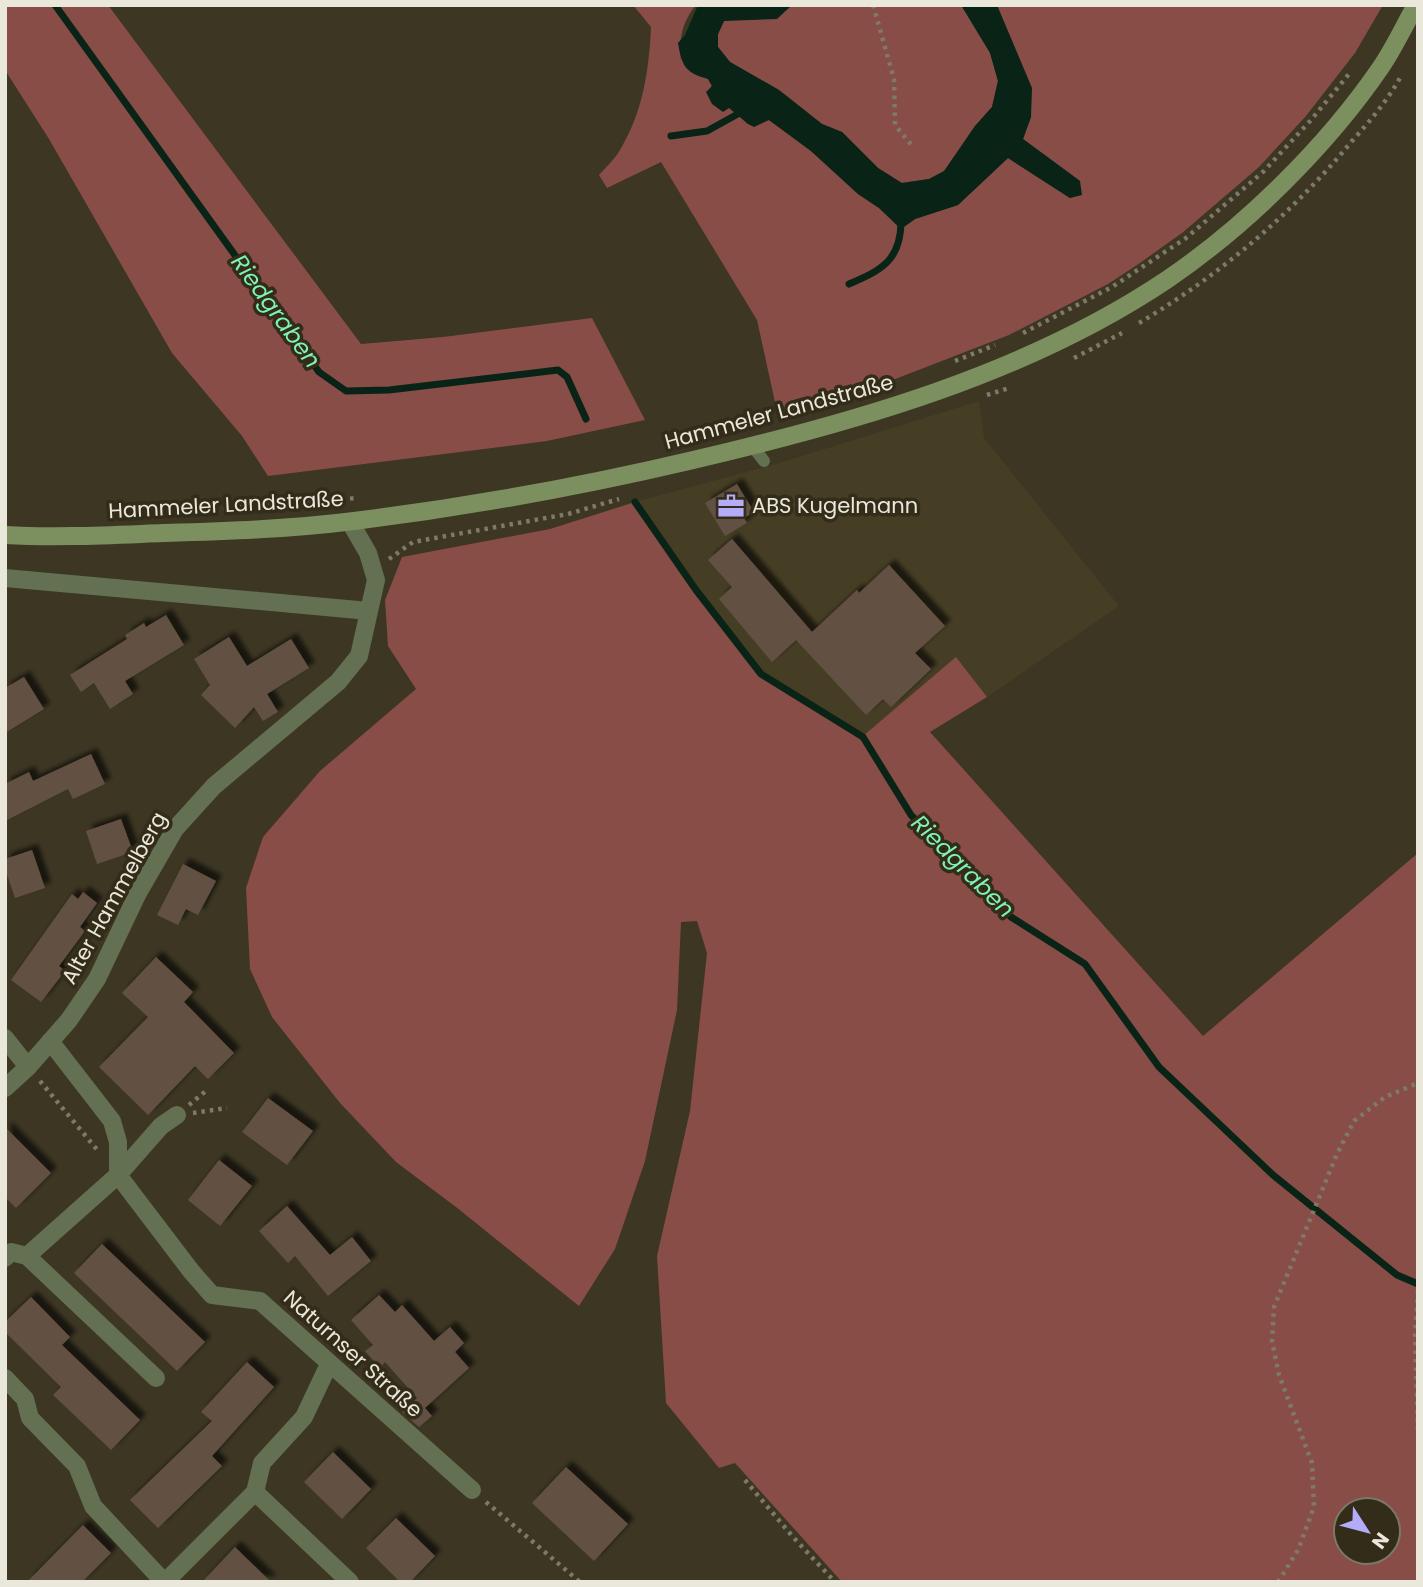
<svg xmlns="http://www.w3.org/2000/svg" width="1423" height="1587" viewBox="0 0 1423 1587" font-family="Poppins,sans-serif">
<defs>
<filter id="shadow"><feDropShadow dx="6" dy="-6" stdDeviation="2" flood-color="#0009"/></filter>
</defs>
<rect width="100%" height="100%" fill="#3c3623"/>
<path fill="#463e24" d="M979,401L984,438L1119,606L987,697L956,658L863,737L761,674L696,590L635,502L783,462Z"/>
<path fill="#884d46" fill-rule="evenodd" d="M5,5H108L361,344L443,337L592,318L645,420L547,441L268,476L242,436L172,353L49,139L5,70Z
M633,5H696C683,20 678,40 681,59L708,79L712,86L710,89L748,124L769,120L811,151L858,194L879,208L901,229L915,219L958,205L1008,158L1070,198L1080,181L1023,139L1031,117L997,5H1383L1355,53L1306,116L1259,167L1182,233L1137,265L1108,284L1009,335L872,388L778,416L757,320L661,162L607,188L599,175C606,167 615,159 620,150C643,112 649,70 651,27Z
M792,5H961L990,52L998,81L992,107L975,126L945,171L929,179L901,183L878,168L842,132L822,124L779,90L730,62L718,47V34L724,21L789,8Z
M635,502L696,590L761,673L863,736L956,657L987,697L930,732L1203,1036L1418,853V1582H842L735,1463L719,1468L666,1403L657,1256L690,1111L707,953L697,921L681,922L677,1010L645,1161L615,1249L579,1306L456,1207L396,1162L340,1103L272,1017L250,969L246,888L263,837L320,771L416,689L388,646L385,600L402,557L550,529ZM1346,1510H1388V1552H1346Z"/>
<path fill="#092416" d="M698,5H792L777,19L724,21L718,34V47L730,62L779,90L822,124L842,132L878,168L902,183L929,179L944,171L975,126L992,107L998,81L990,53L961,5H997L1032,88L1031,117L1023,139L1080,181L1082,195L1070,198L1008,158L958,205L915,219L901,229L879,208L858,194L811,151L769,120L754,127L748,124L729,108L723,112L712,104L706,92L712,86L708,79C686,73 682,67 678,43L685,35Z"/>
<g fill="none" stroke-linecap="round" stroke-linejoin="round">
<path stroke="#092416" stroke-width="7" d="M55,5L319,372L346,391L389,390L558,370L567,377L586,419
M671,136L707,131L745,110
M849,284C882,270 901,260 901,221
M635,502L696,590L761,674L863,737L911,815L1011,917L1085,964L1159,1067L1273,1175L1397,1275L1418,1284"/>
</g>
<path fill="#625143" filter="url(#shadow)" d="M737,484L754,512L744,518L747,523L725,536L705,503Z
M732,539L812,632L857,590L859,593L889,565L945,626L915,653L931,669L891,707L883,699L866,715L796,640L772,662L719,599L732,587L708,560Z
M166,615L184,645L125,681L133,694L110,709L94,683L81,692L70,675L127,639L125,635L144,623L146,627Z
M229,637L247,666L291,639L309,668L267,694L278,712L263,721L254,707L235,728L201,695L210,685L194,659Z
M24,677L44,709L5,733V688Z
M91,754L105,784L73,799L68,789L5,821V784L29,772L33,781Z
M121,819L133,852L97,864L86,831Z
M32,850L45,888L15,898L5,869V859Z
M183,864L216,881L198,915L186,909L178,925L157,915Z
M83,892L97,903L80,927L85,931L59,966L65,971L41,1002L11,980L72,894L78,899Z
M156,957L193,992L184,1002L234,1053L208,1079L195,1066L148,1115L99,1067L148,1017L122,993Z
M268,1098L313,1131L287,1165L242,1132Z
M5,1127L51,1173L16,1208L5,1197Z
M219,1160L252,1186L220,1226L188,1200Z
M287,1206L330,1255L352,1237L371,1261L328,1296L295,1256L288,1263L259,1231Z
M102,1244L205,1342L177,1371L74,1273Z
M379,1295L395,1312L402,1305L434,1341L450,1327L464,1343L455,1352L469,1368L425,1408L432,1416L419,1427L402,1412L417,1398L385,1362L380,1368L365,1351L373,1345L351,1320Z
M31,1297L70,1337L62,1345L140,1420L111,1450L53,1395L61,1387L5,1332V1322Z
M247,1362L274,1387L212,1456L222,1466L158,1528L130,1500L212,1421L201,1412Z
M333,1452L371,1489L342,1519L304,1482Z
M566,1467L628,1524L594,1561L532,1503Z
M396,1518L435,1556L410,1582H400L366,1548Z
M83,1525L111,1553L82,1582H27Z
M235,1547L271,1582H202Z"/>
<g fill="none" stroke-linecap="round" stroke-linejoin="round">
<path stroke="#7e7969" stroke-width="4.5" stroke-dasharray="3.5 5" stroke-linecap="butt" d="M873,5L894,79L895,125L913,147
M1139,323C1220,275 1292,214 1352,141C1370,121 1387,101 1400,78
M1023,333L1112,287L1186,238L1263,172L1311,120L1349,74
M1074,358L1122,333
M955,361L995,345
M987,395L1009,388
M206,510L358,498
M389,559L413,542L568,514L619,499
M40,1081L99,1152
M189,1105L207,1090
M193,1113L227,1108
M1418,1291L1415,1337L1418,1432
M745,1480L793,1537L835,1582
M486,1502L580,1582
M1278,1582L1298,1550L1314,1507L1312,1463L1279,1375L1272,1341L1274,1307L1337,1154L1354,1121L1385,1097L1418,1083"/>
<path stroke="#637051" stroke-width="12" d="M753,447L764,461"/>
<path stroke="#637051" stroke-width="18" d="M5,578L369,611
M5,1038L28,1067
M50,1041L112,1121L118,1142V1175L191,1271L212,1295L260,1301L472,1490
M5,1088L28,1067L69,1020L97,979L138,893L175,829L214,786L338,682L359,656L376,580L368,553L350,522
M27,1256L156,1378
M5,1258L11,1252L27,1256L118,1175L161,1126L177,1115
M5,1378L25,1399L30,1418L77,1466L93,1506L164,1582
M255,1492L350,1582
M165,1582L255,1492L262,1463L304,1417L329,1364"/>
<path stroke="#7c8f5e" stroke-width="18" d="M5,535C58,538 111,535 164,533C227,531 291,529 354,521C467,507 578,487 689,461C853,423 1027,374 1168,279C1247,225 1327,146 1381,67C1394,48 1404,26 1416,5"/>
</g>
<defs>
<g id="office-bare" transform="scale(2.1)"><path d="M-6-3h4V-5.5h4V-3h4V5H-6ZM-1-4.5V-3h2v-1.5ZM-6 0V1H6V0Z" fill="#b5acf8" stroke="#322c19" stroke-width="2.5" paint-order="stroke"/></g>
</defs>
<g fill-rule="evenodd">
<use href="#office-bare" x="731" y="506"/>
</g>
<g text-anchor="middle" stroke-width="7" stroke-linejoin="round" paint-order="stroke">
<g font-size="21" fill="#eae7db" stroke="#322c19">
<text transform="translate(779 412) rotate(-15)" y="7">Hammeler Landstraße</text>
<text transform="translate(226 505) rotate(-3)" y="7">Hammeler Landstraße</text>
<text transform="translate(114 898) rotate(-61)" y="7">Alter Hammelberg</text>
<text transform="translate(353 1354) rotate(42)" y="7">Naturnser Straße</text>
</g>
<g font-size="21" fill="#eae7db" stroke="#322c19" text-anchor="start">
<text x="752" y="513">ABS Kugelmann</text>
</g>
<g font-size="23" font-style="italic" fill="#7ff3b6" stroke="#322c19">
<text transform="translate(276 311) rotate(54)" y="8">Riedgraben</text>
<text transform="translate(963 866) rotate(45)" y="8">Riedgraben</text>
</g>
</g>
<rect width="1423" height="1587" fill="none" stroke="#eae7db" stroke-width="14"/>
<g transform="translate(1367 1531) rotate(126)"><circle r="33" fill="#322c19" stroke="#7c7767" stroke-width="2"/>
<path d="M0-5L12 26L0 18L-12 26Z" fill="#b5acf8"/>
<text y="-10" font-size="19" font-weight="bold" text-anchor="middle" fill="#eae7db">N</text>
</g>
</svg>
